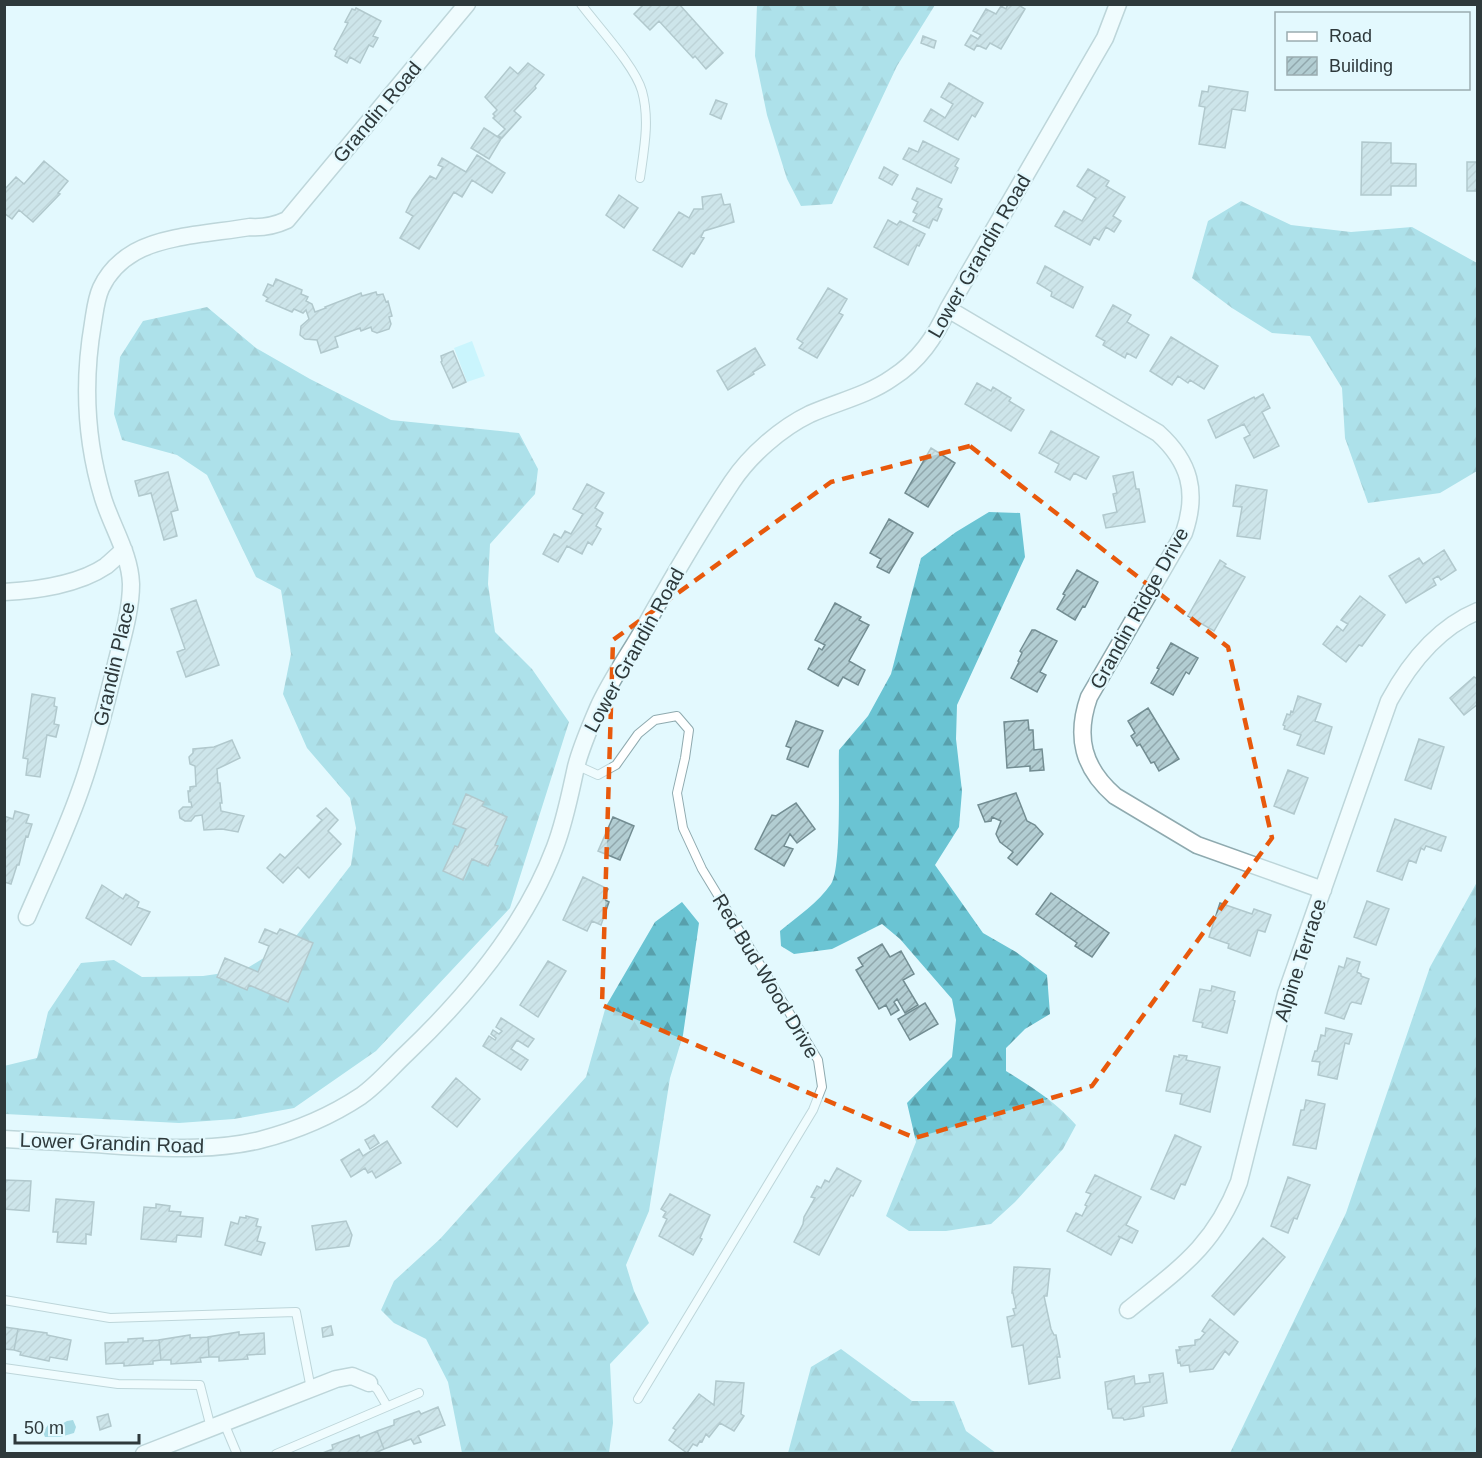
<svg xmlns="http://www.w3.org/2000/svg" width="1482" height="1458" viewBox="0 0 1482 1458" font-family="Helvetica,sans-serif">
<defs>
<pattern id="forest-firs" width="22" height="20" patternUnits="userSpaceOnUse" patternTransform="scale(1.5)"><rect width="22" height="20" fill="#6ac4d3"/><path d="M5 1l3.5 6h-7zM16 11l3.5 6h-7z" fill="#58a0ac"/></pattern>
<pattern id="building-hatch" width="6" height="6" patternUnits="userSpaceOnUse" patternTransform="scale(1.5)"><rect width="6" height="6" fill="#b2cdd2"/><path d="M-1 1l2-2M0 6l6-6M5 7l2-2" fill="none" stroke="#91a7ac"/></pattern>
</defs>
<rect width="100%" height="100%" fill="#e3f9fe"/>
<path fill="url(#forest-firs)" d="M757,5H935L897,66L832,204L801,206L787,179L767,115L755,56Z
M1241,201L1291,225L1351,232L1412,227L1477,263V471L1440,493L1368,503L1345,438L1342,388L1310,336L1272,333L1232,308L1192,278L1208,221Z
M207,307L256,348L310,379L391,420L519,433L538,469L535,494L490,544L488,584L495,632L532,669L569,722L510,908L376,1051L294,1108L234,1119L179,1123L5,1114L4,1066L37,1058L48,1012L81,963L114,960L142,977L203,976L244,970L293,940L351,865L356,828L350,798L307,748L283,694L291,654L281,590L256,577L207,475L177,455L122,440L114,414L120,357L143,321Z
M989,512L1020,513L1025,557L957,705L956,739L962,791L959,827L935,865L983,933L1016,952L1047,975L1050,1014L1025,1029L1006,1048V1071C1032,1087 1056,1102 1076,1125L1063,1149L1015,1202L991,1224L946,1231H909L886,1216L916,1142L907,1103L952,1057L956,1020L952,999L900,939L882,924L832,949L794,954L781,946L780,931C798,916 818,903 831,884C842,868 838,774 839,750L868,716L891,674L921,558L956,532Z
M1477,882V1453H1230L1346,1213L1430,967Z
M682,902L699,923L683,1035L670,1078L649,1211L626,1265L634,1291L649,1323L610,1364L613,1423L609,1453H462L448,1382L426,1339L394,1323L381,1310L394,1281L440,1239L586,1077L606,1006L655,922Z
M841,1349L912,1401H954L966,1431L996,1453H788L811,1367Z"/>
<path fill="#acf0fc" d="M472,341L485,376L467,382L454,348Z"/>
<path fill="#5eb7c7" d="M73,1420L76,1427L74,1433L60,1437H45L43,1432L48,1425H60L67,1421Z"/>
<path fill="url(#building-hatch)" stroke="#738d92" stroke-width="1.5" d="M644,4H679L723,53L706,69L695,56L693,58L659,21L650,30L634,14Z
M1008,4H1017L1025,9L1001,49L990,43L986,49L977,45L974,50L965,45L971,35L978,39L981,35L973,31L986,9L996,14L1001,6L1006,9Z
M356,8L381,21L373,36L378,38L373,47L369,45L360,63L350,57L347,63L335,56L337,51L334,49L348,23L345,22L352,9L355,10Z
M923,36L936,41L934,48L921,43Z
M528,63L544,75L535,86L536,88L514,111L521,117L502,138L498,136L505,129L493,118L495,116L493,114L497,110L485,97L510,67L518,74Z
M949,83L983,103L975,117L972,115L958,140L924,121L931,109L945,118L953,104L941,97Z
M1209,86L1248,92L1245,111L1232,109L1225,148L1199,144L1205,107L1199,106L1202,91L1208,92Z
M716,100L727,104L721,119L710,114Z
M484,128L501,139L489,159L471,148Z
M923,141L959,159L955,166L958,168L951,183L903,159L909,148L918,152Z
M1362,142L1391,143V163L1416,164V186H1391V195H1361Z
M477,155L505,173L492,193L472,180L462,197L454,192L419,249L400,238L413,216L406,212L412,200L430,176L436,179L443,167L438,165L442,158L466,172Z
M44,161L68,181L58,193L60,194L33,222L19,210L12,219L4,213V190L16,177L24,184Z
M1467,162H1478V191H1467Z
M884,167L898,175L892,185L879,178Z
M1088,169L1109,181L1106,186L1125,197L1113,216L1121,221L1114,232L1106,227L1099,240L1094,237L1090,245L1055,226L1064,211L1082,221L1096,198L1077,186Z
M917,188L942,199L938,207L942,209L937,221L933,219L929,228L913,221L917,214L913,212L918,202L912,199Z
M721,194L724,205L730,204L734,222L704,231L701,237L704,238L694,254L691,253L682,267L653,250L679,212L689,218L694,209H703L702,197Z
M619,195L638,208L624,228L606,215Z
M888,220L897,225L900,221L925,234L919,246L917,245L908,265L874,247Z
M1045,266L1083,287L1073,308L1051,296L1052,292L1037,283Z
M276,279L302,290L301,294L308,297L306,301L312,304L315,312L326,308L325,307L361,293L362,296L376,292L377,295L383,294L386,302L388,301L392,316L389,317L391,324L389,329L377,333L372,331L371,327L361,331L360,328L335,337L338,347L321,353L317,340L305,339L300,335L301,326L309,319L306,310L303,313L294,309L292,312L266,301L268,298L263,295L268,284L273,286Z
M828,288L847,299L839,313L843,315L817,358L799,348L803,343L797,339Z
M1113,305L1131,315L1127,322L1149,335L1136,358L1127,353L1125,358L1103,345L1105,341L1096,336Z
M1171,337L1218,366L1204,389L1190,380L1188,383L1178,376L1172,385L1150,371Z
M755,348L765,365L753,372L754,374L728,390L717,371Z
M453,351L466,382L453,388L441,362L442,361L441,356Z
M977,383L991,391L993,387L1011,398L1009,401L1024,410L1011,431L965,404Z
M1263,394L1270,408L1262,412L1279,446L1254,458L1244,438L1250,435L1244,424L1216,438L1208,420L1254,397L1255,399Z
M1051,431L1099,457L1086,479L1074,473L1070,480L1055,472L1059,464L1039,453Z
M931,448L955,463L928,507L905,493Z
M168,472L178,510L171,512L177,536L164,540L151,493L139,496L135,481Z
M1133,472L1136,489H1139L1145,522L1106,528L1103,515L1117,512L1113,494L1117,493L1113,476Z
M587,484L604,493L595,508L603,513L596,526L601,529L592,545L588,542L582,554L567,546L558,562L543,554L554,534L561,538L565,531L571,534L583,514L573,509Z
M1236,485L1267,490L1260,539L1237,536L1242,507L1233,506Z
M889,519L913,533L889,573L877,567L881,559L870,553Z
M1444,550L1456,570L1441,580L1438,576L1433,579L1436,585L1406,603L1389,576L1419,558L1423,564Z
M1220,560L1226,564L1224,566L1245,577L1214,631L1188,616Z
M1077,570L1098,582L1085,607L1083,606L1075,620L1057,609L1065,595L1063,594Z
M1360,596L1385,615L1362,646L1359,645L1346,662L1323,644L1337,626L1343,631L1348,624L1341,620Z
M196,600L219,665L186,677L177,652L185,649L171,609Z
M835,603L861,617L859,620L869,625L849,661L865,670L858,685L843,677L838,686L808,669L819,648L822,650L825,645L815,640Z
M1032,630H1035L1057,641L1040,672L1046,675L1037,692L1011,678L1019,662L1018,661L1022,653L1020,651Z
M1171,643L1198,658L1189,674L1186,672L1173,695L1151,683L1159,669L1157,668Z
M1474,677L1478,679V704L1464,715L1450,698Z
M32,694L55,698L54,706L57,707L54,724L59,725L56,737L47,735L40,777L26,775L28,759L23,758Z
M1298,696L1321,704L1315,721L1332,727L1324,754L1297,745L1301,735L1284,729L1285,726L1283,725L1287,714L1290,715L1291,711L1293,712Z
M1148,708L1179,759L1159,771L1154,762L1151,763L1140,744L1137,746L1131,736L1135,733L1128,721Z
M1028,720L1029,730H1033L1034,750L1042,749L1044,770L1030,771V766L1007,768L1004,722Z
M796,721L823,731L808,767L787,759L791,748L786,746Z
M1419,739L1444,747L1431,789L1405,780Z
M232,740L240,758L217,769L218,783H220L222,803H220L221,811L244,816L243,818L238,832L222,829L204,830L202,815L195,816L191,821H185L180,818L179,811L183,807H192L191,802H189L188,791H190V787L196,786L195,766L190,764L189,757L193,753V749L214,747Z
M1288,770L1308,778L1294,814L1274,806Z
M1016,793L1027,821L1035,825L1043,834L1017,865L1008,858L1013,852L1000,842L996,834L1001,821L992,817L991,821L985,822L978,805Z
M466,794L484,802L482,806L507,817L495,845L498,846L488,866L472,859L463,880L443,871L455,846L458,847L466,829L453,824Z
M796,803L815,829L797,843L790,834L784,846L793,849L784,866L755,849L772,815L776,816Z
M326,808L338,820L328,831L341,844L309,878L298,867L283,883L267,868L280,854L285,858L322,820L317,816Z
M15,811L29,815L26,823L32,824L28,837L26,836L19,865H17L11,884L4,882V816L13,819Z
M613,817L634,826L620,860L598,851Z
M1395,819L1446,837L1441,851L1426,846L1424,850L1421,848L1416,863L1409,860L1402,880L1377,871Z
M583,877L608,889L603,899L609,902L601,925L592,921L587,931L563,920Z
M102,885L123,899L126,894L139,902L137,907L150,912L131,945L86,918Z
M1051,893L1109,933L1092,957L1075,946L1077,943L1036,914Z
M1367,901L1389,909L1376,945L1354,937Z
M1220,903L1252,914L1254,909L1271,915L1265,932L1258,930L1250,956L1228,948L1229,944L1209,937Z
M265,929L277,934L280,929L313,943L288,1002L249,985L247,990L217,977L225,958L258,972L269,946L259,942Z
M882,944L890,957L901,951L914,974L903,980L918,1005L905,1013L897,999L894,1002L899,1010L891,1015L886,1005L879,1009L856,970L863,966L858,958Z
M1347,958L1360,962L1357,972L1361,974V976L1369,979L1361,1004L1352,1002L1350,1004L1344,1019L1325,1013L1339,966L1344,968Z
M548,961L566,971L538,1017L520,1005Z
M1212,986L1235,992L1233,1000L1235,1001L1227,1033L1202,1027L1203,1023L1193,1021L1200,989L1211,991Z
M925,1003L938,1024L910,1040L898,1019Z
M501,1018L534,1039L528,1047L517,1040L511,1049L528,1060L521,1070L483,1046L489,1036L495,1040L496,1038L491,1034L493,1030L499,1034L502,1031L496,1027Z
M1326,1028L1352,1034L1349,1044L1345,1043L1337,1079L1318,1075L1320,1062L1312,1061L1315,1051H1317L1321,1035L1325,1036Z
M1179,1055L1187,1056L1186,1060L1220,1067L1210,1112L1180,1104L1182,1094L1166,1091L1174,1056L1179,1057Z
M456,1078L480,1099L457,1127L432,1107Z
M1306,1100L1325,1104L1316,1149L1293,1145L1301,1110H1304Z
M374,1135L379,1143L370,1149L365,1140Z
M1175,1135L1201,1147L1185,1185L1181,1184L1174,1199L1151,1189Z
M387,1141L401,1163L376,1178L372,1171L368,1173L365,1168L351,1177L341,1160L359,1149L363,1156Z
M837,1168L861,1181L853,1196L851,1195L819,1255L794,1242L803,1224L804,1217L815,1198L811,1197L817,1186L821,1188L825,1180L829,1182Z
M1095,1175L1141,1197L1126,1225L1138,1231L1132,1243L1118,1236L1120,1238L1111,1255L1067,1231L1076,1213L1082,1216L1087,1206L1085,1205L1091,1194L1086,1192Z
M1288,1177L1310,1185L1297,1219L1294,1218L1288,1233L1271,1226Z
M4,1180L31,1181L29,1211L4,1209Z
M670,1194L710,1215L700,1238L702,1239L693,1255L659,1236L667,1219L663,1217L666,1212L661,1209Z
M56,1199L94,1202L91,1235L86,1234V1244L57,1242L58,1232H53Z
M156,1204L170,1206L169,1211L181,1212L180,1216L203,1218L201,1237L177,1235L176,1242L141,1239L144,1207L156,1208Z
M246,1216L258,1219L256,1226L261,1227L257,1241L265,1243L261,1255L225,1245L231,1222L238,1224L240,1217L246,1218Z
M346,1221L352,1235L349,1246L316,1250L312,1226Z
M1263,1238L1285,1257L1234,1315L1212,1296Z
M1014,1267L1050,1269L1047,1296H1044L1051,1329L1054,1335H1056L1060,1357H1057L1060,1378L1029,1384L1023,1345L1012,1347L1007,1317L1015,1315L1013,1309L1016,1308L1013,1293H1012Z
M1210,1319L1238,1342L1229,1355L1225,1351L1213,1369L1190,1372L1189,1365L1181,1366L1180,1362L1178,1363L1176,1350H1180L1179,1347L1195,1345V1340L1200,1339L1205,1333L1202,1331Z
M331,1326L333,1335L323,1337L322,1328Z
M4,1327L18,1329L14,1350L4,1349Z
M18,1329L47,1333V1335L71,1340L67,1360L50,1357L49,1361L20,1355L21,1352L14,1350Z
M239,1332V1335L264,1333L265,1354L247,1355L248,1359L219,1361V1357H209L208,1337Z
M190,1335V1338L208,1337L209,1357L200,1358L201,1362L171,1364V1360H161L159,1340Z
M143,1338V1341L159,1340L161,1360L153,1361V1364L137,1365L124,1366V1363L106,1364L105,1343L128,1342V1339Z
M1163,1373L1167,1403L1143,1407L1144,1416L1136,1418L1124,1420L1123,1418H1113L1111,1409H1108L1105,1382L1134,1376L1135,1384L1150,1382L1149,1375Z
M716,1381L744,1383L741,1414L744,1416L734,1431L720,1423L709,1437L706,1434L702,1442L700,1441L697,1446L693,1444L687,1453L669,1440L676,1430L673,1428L699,1394L714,1405Z
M438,1407L445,1425L418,1436L421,1442L414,1444L411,1439L384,1449L377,1431L394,1425V1420L419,1411L421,1414Z
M108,1414L111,1426L100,1430L97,1417Z
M377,1431L384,1449L373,1454H320L333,1449L332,1445L359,1435L360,1438Z"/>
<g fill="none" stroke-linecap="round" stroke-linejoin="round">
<g stroke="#8faaaf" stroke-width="10">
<path id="service" d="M581,4C598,27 635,66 642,91C650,120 644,149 640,178
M576,765L598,775L616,765L638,734L655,720L677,716L689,730L685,758L677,793L683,828L702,869L818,1060L822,1087L813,1110L638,1399
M4,1300L110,1318L296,1312L311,1389
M4,1368L118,1384L200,1385L211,1428
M369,1383L377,1389L387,1406
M224,1423L237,1454
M276,1454L419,1393"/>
</g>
<g stroke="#8faaaf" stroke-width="19">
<path id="minor" d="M948,309L1158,433C1190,462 1198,492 1184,533L1089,697C1075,737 1083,768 1115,796L1197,845L1323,890
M4,592C37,590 78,585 106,566C112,561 118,555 124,550
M27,917C45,875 65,834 80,791C95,750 105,707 116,664C122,639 131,611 131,584C130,554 112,527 103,498C86,442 83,381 93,323C95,311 96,299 101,288C108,273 121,260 135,252C165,235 216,233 250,227C264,228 274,226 287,220L467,4
M4,1139C44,1141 83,1143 122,1146C168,1148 214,1151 260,1140C295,1131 331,1116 361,1096C378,1084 392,1067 407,1053C468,995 525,927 555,847C565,821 570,794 576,767C581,747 590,727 598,708C610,681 628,656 643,630C671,580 700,530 732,482C750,455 781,428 810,414C837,402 868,395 892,378C919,361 935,337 948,309L1105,38L1118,4
M1128,1310C1180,1268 1214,1246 1239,1182L1286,994L1389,701C1409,664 1437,628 1478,611
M144,1454L336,1379L352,1376L369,1383"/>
</g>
<use href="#service" stroke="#fff" stroke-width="8"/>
<use href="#minor" stroke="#fff" stroke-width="16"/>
</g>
<path d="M0 0H1482V1458H0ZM970,446L1228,647L1272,838L1092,1086L915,1138L602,1005L613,640L831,482Z" fill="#e3f9fe" fill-opacity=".55" fill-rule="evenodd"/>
<path fill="none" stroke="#e8590c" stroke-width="4.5" stroke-dasharray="12 8" stroke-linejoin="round" d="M970,446L1228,647L1272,838L1092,1086L915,1138L602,1005L613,640L831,482Z"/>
<g text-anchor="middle" stroke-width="4.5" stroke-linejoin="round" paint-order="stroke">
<g font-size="20" fill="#2e393b" stroke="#e3f9fe">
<text transform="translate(377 112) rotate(-50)" y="7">Grandin Road</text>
<text transform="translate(979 256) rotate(-60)" y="7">Lower Grandin Road</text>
<text transform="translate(1139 608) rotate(-61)" y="7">Grandin Ridge Drive</text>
<text transform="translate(634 650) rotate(-61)" y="7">Lower Grandin Road</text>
<text transform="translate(114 664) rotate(-77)" y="7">Grandin Place</text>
<text transform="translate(1300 960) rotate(-72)" y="7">Alpine Terrace</text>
<text transform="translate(766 976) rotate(59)" y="7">Red Bud Wood Drive</text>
<text transform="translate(112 1143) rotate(2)" y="7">Lower Grandin Road</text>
</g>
</g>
<rect width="1482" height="1458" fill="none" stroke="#2e393b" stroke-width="12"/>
<rect x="1275" y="12" width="195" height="78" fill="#e3f9fe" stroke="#9bacb0" stroke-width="1.5"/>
<rect x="1287" y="32" width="30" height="9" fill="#ffffff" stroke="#9bacb0" stroke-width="1.5"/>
<text x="1329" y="42" font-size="18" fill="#2e393b">Road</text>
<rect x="1287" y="57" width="30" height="18" fill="url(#building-hatch)" stroke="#9bacb0" stroke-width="1.5"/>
<text x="1329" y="72" font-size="18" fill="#2e393b">Building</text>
<path d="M15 1434v9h124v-9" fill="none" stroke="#2e393b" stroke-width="3"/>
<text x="24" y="1434" font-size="18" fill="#2e393b" stroke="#e3f9fe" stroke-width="4.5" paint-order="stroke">50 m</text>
</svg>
